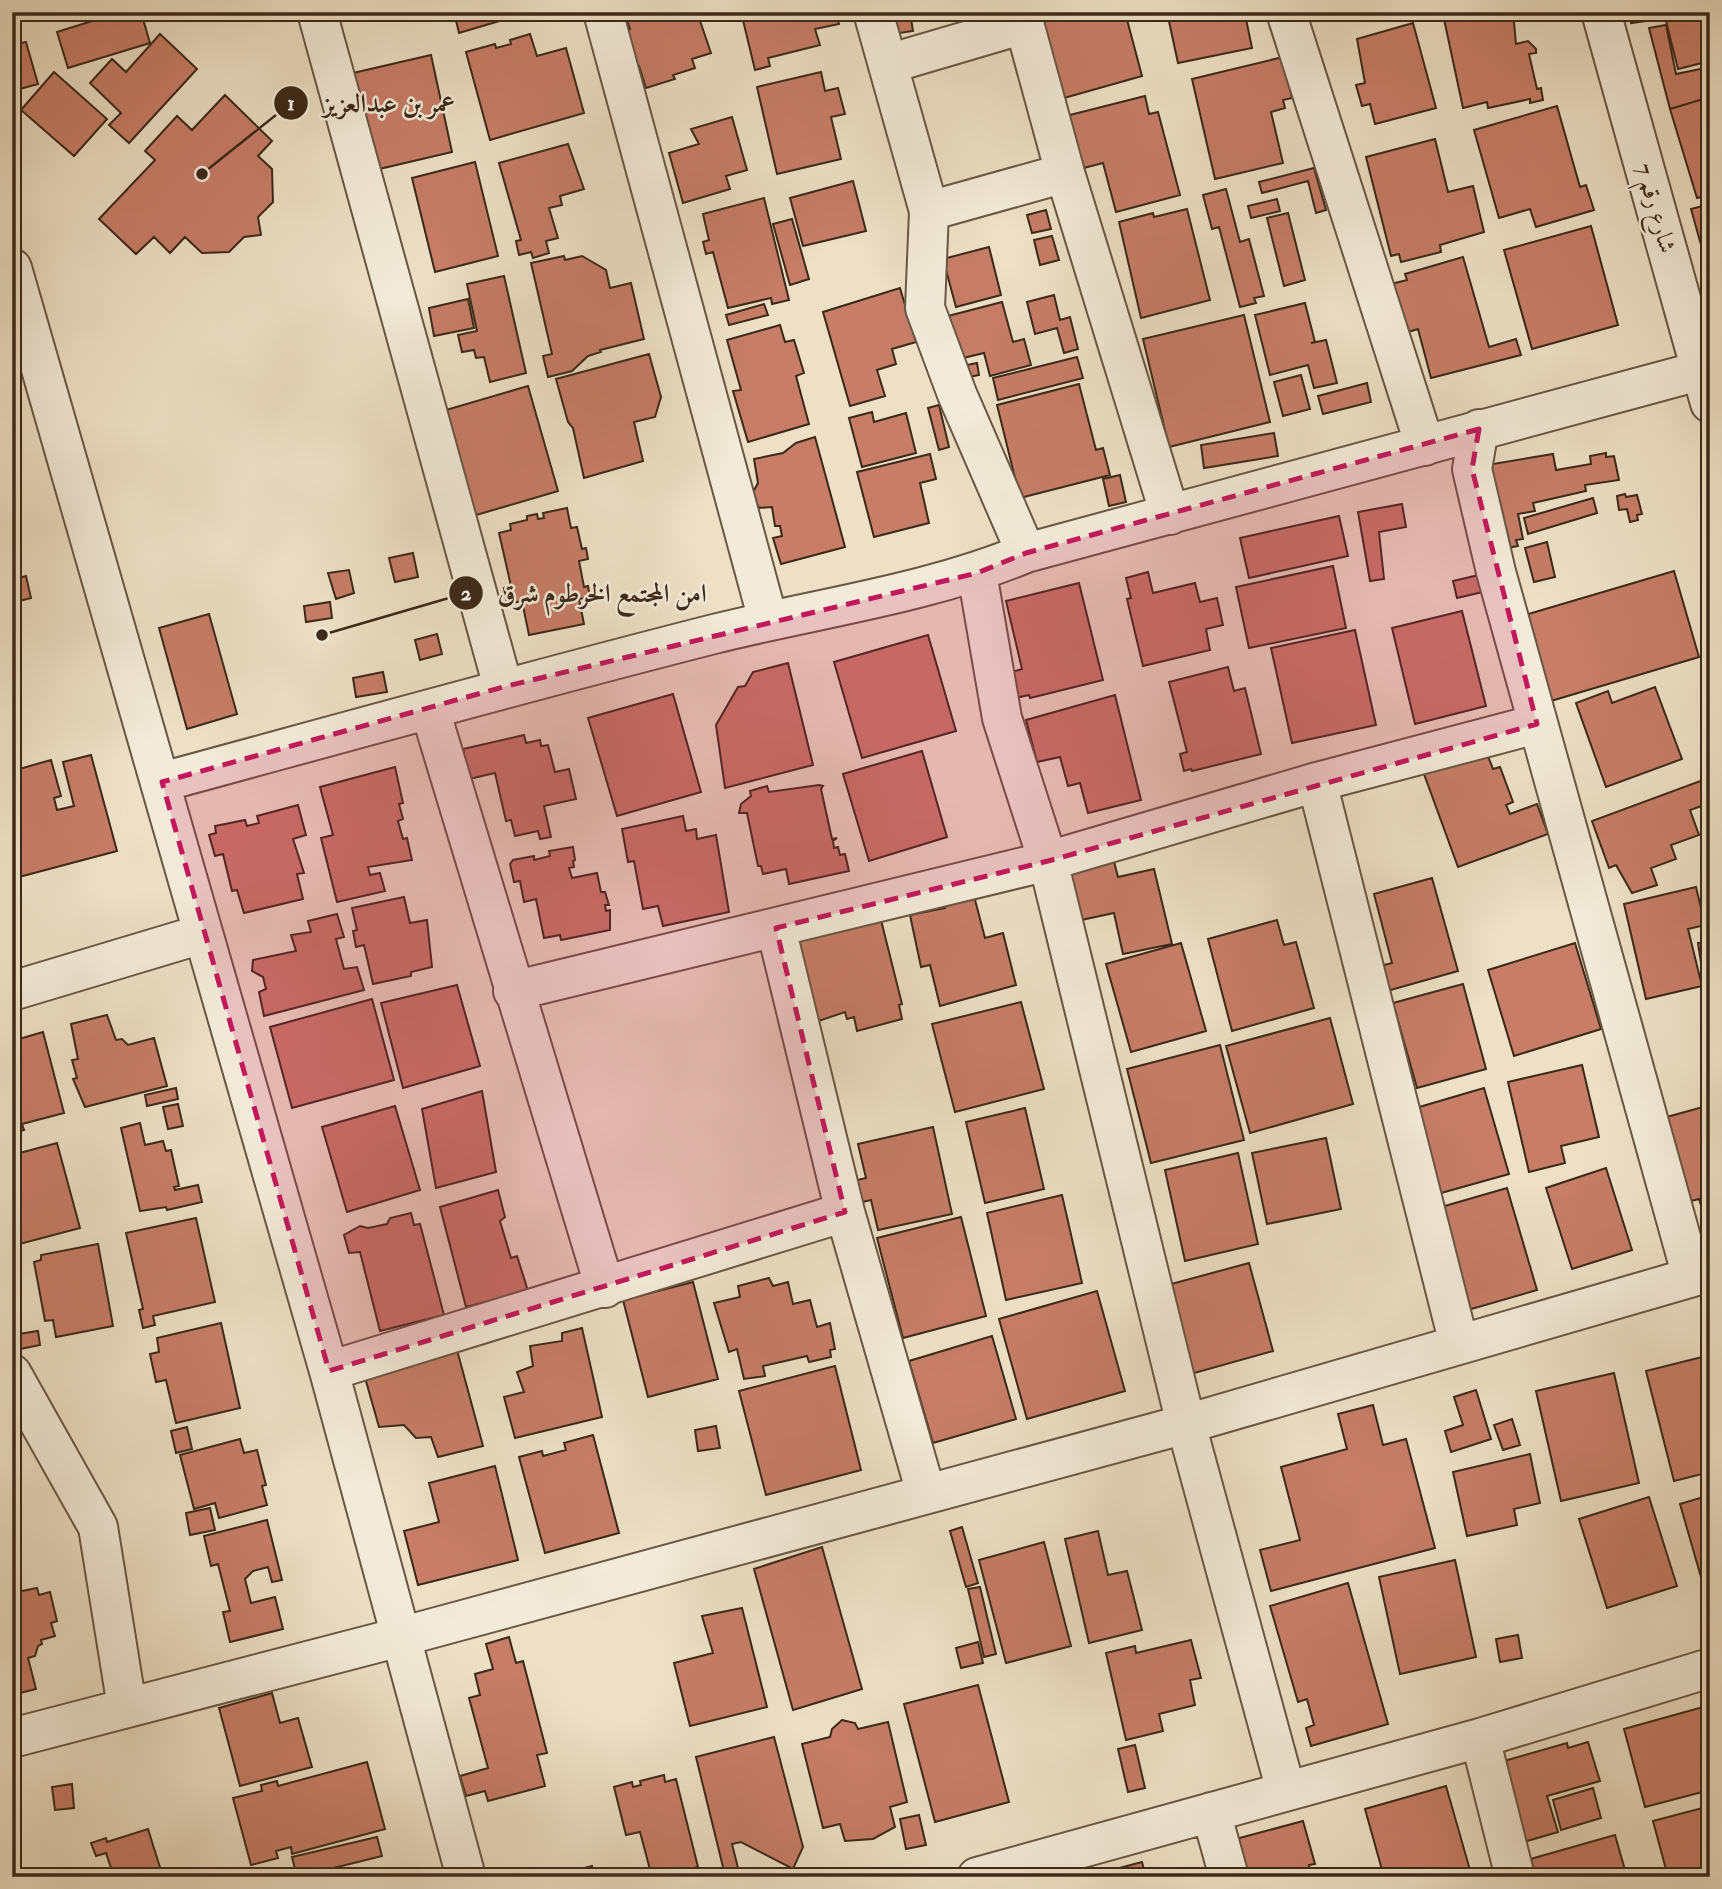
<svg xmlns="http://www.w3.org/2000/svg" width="1722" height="1889" viewBox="0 0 1722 1889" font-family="'IM FELL Double Pica',Amiri,serif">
<rect width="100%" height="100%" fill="#ede0c6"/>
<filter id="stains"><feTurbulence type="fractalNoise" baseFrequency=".00286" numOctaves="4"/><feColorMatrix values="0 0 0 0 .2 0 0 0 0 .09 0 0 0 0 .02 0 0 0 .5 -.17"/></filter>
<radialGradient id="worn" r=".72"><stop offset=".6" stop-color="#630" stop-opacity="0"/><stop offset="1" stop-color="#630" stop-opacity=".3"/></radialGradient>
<path fill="#c77d68" stroke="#3b2918" stroke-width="2" d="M121,12H141L150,43L68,68L57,32Z
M454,12H530L459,33Z
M624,12H697L711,53L692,59L695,68L673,75L675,79L646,88L639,66L630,68L619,33L630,29Z
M741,12H836L839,24L815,29L820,45L768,58L770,66L755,70Z
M880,12H910L913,31L893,34Z
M1037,12H1125L1142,76L1057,100Z
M1167,12H1254L1255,18L1246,19L1252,48L1178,63Z
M1475,12H1513L1516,44L1528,41L1536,49V53L1529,54L1537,89L1541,88L1543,100L1530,103V99L1488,108L1487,102L1463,108L1444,19Z
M1630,12H1653L1654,20L1631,23Z
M1703,12H1710V61L1678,69L1666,21Z
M1413,23L1436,108L1375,124L1370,104L1362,106L1356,85L1365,83L1357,39Z
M1666,25L1676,74L1710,67V97L1670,109L1649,28Z
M160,34L197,69L129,143L109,125L121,113L90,83L112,59L126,72Z
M530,34L537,56L566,48L584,113L490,140L466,52L495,44L496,48L511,44L510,40Z
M26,42L38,84L16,90L12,78V45Z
M431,55L452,152L375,170L353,73Z
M1283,57L1292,98L1283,100L1285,108L1271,112L1283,163L1215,179L1192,79Z
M54,72L107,119L74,156L21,110Z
M821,72L825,91L838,88L845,114L831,117L841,159L777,174L757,87Z
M225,95L272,141L258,156L272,169L273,202L258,217L261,235L244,237L229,252L202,253L185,237L170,253L154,237L136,254L99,219L155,160L145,151L177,116L192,130Z
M1145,96L1149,114L1158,112L1180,195L1116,212L1103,163L1076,170L1062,117Z
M1710,97V195L1697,198L1670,109Z
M1557,106L1580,187L1586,185L1594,210L1536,227L1530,209L1499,218L1474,130Z
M732,117L747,170L726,176L730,189L683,203L669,153L699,144L691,129Z
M1435,139L1448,192L1473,186L1484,232L1440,245L1441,252L1401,262L1399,254L1391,256L1366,157Z
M568,144L584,189L560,196L562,205L549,208L558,238L546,241L549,253L533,258L531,252L519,255L516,241L521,240L499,163Z
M475,162L498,256L435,272L412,178Z
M1314,168L1326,210L1316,213L1308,181L1262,193L1259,182Z
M853,181L866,231L803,246L790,198Z
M1226,189L1240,242L1249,239L1264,296L1254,298L1256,303L1240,307L1219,227L1212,229L1203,195Z
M764,198L789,300L772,304L771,298L728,308L713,252L706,254L703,242L709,240L703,214Z
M1277,199L1280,211L1251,218L1248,206Z
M1710,204V277L1691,209Z
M1187,209L1210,300L1141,318L1119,222L1153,213L1154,217Z
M1046,210L1051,229L1032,233L1027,215Z
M1288,213L1305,280L1284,286L1267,218Z
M792,219L809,279L790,285L773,224Z
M1591,226L1618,325L1532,349L1504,250Z
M1052,236L1059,260L1040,265L1034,240Z
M989,247L1001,295L956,307L943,259Z
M564,256L565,260L582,256L606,270L610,288L631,283L644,339L600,350L601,352L588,356L572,371L548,377L543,356L552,354L531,263Z
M1463,257L1489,347L1516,339L1521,355L1431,378L1418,329L1401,334L1387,285L1407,280L1405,274Z
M504,276L526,373L490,382L484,357L476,358L474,350L462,352L458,335L477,331L467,284Z
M900,288L916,342L892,349L896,364L877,370L885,396L850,406L823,312Z
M1054,295L1060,320L1070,317L1078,349L1064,353L1057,328L1035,334L1027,302Z
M468,299L474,328L434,336L429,308Z
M1002,302L1013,342L1024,339L1031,365L990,376L984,353L959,359L948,316Z
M1305,303L1315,342L1311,343L1326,340L1337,383L1314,388L1308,365L1270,375L1255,315Z
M764,304L768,315L729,325L726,315Z
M1244,315L1270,422L1169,447L1143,339Z
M780,325L785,342L794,340L804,373L796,376L809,424L748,442L733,391L741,390L727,340Z
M649,354L661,397L655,417L634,422L643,461L584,478L573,428L568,422L556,379Z
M1077,357L1083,378L998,400L993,378Z
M977,363L979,375L969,377L967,365Z
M1301,375L1310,409L1283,416L1274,382Z
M1367,383L1371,402L1323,414L1318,396Z
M1079,384L1096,450L1103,448L1110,475L1020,498L997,405Z
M528,386L558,491L466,518L436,413Z
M939,405L949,447L939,450L928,408Z
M872,412L874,422L906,413L916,453L862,467L849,418Z
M1274,433L1278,456L1204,468L1201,445Z
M815,437L845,547L781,564L773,538L782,536L780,526H775L772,507L759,508L752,494L758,483L754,459L783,453L796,443Z
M1606,453V457L1614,456L1619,480L1585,485L1586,491L1533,503L1535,511L1518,514L1523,539L1516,540L1518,546L1507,548L1502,512L1495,513L1487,465L1553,454L1556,470L1591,464L1590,456Z
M930,454L936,479L920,483L929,523L874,537L857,472Z
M1120,475L1126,502L1109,506L1103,479Z
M1625,494L1626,497L1637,495L1642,514L1637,515L1638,520L1630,522L1627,509L1619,510L1617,496Z
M1593,498L1597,513L1528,534L1524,518Z
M1402,504L1406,527L1379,532L1384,579L1370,581L1358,512Z
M567,508L571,528L577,527L582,549L586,548L588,559L579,561L584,587L588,586L590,597L579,599L584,624L529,635L522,601L507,604L504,588L511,586L499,533L511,530L510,524L527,520V516L537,514L538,519L544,518L543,513Z
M1339,516L1348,556L1249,578L1240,538Z
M1547,542L1555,577L1534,582L1525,548Z
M413,553L418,577L395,582L389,558Z
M1333,566L1346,628L1249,648L1236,587Z
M349,570L354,593L336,599L328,573Z
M1674,571L1699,657L1551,701L1525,615Z
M1148,572L1153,593L1195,583L1200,602L1217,598L1223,625L1206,629L1210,650L1143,666L1127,599L1131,598L1126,578Z
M1483,574L1487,591L1457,598L1453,581Z
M26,576L31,598L12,603V580Z
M1079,583L1103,680L1030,698L1029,695L1011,699L1005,674L1022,669L1006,601Z
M330,602L332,618L306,622L304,606Z
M1462,611L1486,706L1415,724L1392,628Z
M209,614L237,714L187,729L159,628Z
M1355,630L1376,725L1292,743L1271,648Z
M437,634L442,654L420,660L415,640Z
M928,635L956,731L862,758L834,662Z
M788,663L813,765L725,788L716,725L738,687L745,686L753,672Z
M1228,667L1234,691L1245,688L1261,754L1192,771L1191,769L1184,771L1180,754L1187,752L1169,682Z
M383,672L387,692L356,697L353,678Z
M1655,687L1682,759L1606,787L1576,703L1608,691L1612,703Z
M673,694L701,792L617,816L588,718Z
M1115,695L1141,800L1088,813L1080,783L1068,786L1060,757L1037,762L1026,720Z
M524,735L526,743L540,740L541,746L548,745L555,772L569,769L576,799L544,806L551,837L540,839L538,831L515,836L511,820L506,821L495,773L469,779L463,749Z
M922,751L947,837L869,861L843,774Z
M1486,751L1493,769L1500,767L1513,802L1506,805L1510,814L1537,804L1548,834L1458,867L1424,774Z
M91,755L117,851L19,877L12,853V771L51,760L61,796L54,798L57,810L74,806L63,762Z
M395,767L403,803L399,804L403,819L398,821L403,839L407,838L412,860L368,867L370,875L380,873L385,891L337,902L321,838L333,835L320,787Z
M1703,780L1710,803L1690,810L1699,835L1671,845L1676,859L1651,868L1657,885L1632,893L1616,865L1609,868L1592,821Z
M819,785L823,786L821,789L832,839L837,838L833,841L834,848L838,847L840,855L845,854L849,871L789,884L786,869L763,874L761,866H758L747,813H739L741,804L751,796L750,791L767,786L769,792Z
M298,805L306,835L293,839L304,873L297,874L303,899L244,913L237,890L232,891L223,854L215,856L209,835L216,833L215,826L245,820L247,826L259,823L257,816Z
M683,816L686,831L696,829L697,839L716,835L729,912L663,926L658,906L643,909L634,861L628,862L622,829Z
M573,847L575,860L573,861L574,867L569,868L572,878L597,873L601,892H605L609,905H605L606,911L610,910V930L561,940L560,935L544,938L536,899L524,902L520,881L514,882L510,864L513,860L534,856V860L550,856L549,851Z
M1111,850L1118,877L1154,869L1172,944L1123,954L1114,913L1072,922L1059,862Z
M1432,878L1458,971L1387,991L1380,966L1392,963L1374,894Z
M1696,887L1705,925L1688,929L1702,986L1646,999L1624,904Z
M973,892L985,938L1003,933L1016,985L940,1006L930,965L921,967L910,915L945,908L942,900Z
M404,897L410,923L427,920L432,967L411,972V976L373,984L364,945L356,947L353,931L357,930L352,908Z
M337,914L344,937L336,939L344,969L357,967L364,990L264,1016L259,992L266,989L263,977L252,971L253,960L296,951L291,935L311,932L308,921Z
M880,916L902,1004L899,1005L902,1019L857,1031L854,1017L847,1019L845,1012L807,1025L784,936Z
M1277,920L1284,945L1296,942L1314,1008L1232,1031L1208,939Z
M1710,941V962L1701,963L1698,943Z
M1181,943L1206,1031L1131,1052L1106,964Z
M1575,943L1601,1029L1514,1056L1488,970Z
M1463,984L1486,1069L1417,1088L1393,1003Z
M457,985L480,1066L403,1088L381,1003Z
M372,999L394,1080L292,1108L270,1027Z
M1021,1002L1044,1089L955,1112L932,1024Z
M107,1015L116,1040L122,1039L128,1045L154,1038L167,1086L85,1107L73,1079L77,1078L72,1060L78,1059L71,1024Z
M1330,1018L1353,1104L1250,1133L1226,1046Z
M43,1032L64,1113L22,1124L24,1130L12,1133V1041Z
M1220,1045L1244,1140L1151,1163L1127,1069Z
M1582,1065L1599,1137L1561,1146L1565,1163L1529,1172L1508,1082Z
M176,1088L178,1099L147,1106L145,1095Z
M1484,1088L1509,1174L1434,1195L1409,1110Z
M482,1091L496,1172L436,1188L422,1109Z
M178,1104L183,1126L168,1129L163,1107Z
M1710,1105V1228L1708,1229L1699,1199L1691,1201L1682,1169L1656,1120Z
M395,1106L420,1190L347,1212L322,1127Z
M1025,1108L1044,1189L985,1203L966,1122Z
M140,1123L145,1145L163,1141L166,1151L171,1150L179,1186L174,1187L175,1190L198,1185L202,1202L167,1210L166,1207L140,1211L121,1128Z
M933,1127L952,1214L878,1230L871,1200L845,1206L840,1184L866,1178L858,1144Z
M1326,1138L1341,1209L1267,1224L1252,1153Z
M57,1143L80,1228L12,1246V1155Z
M1238,1153L1258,1244L1185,1261L1165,1170Z
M1606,1168L1632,1250L1572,1269L1546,1188Z
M1507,1188L1537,1290L1461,1312L1431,1210Z
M498,1190L505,1217L500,1221L511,1258L517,1256L528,1291L466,1307L440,1207Z
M1062,1195L1082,1283L1006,1300L987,1213Z
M411,1213L414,1225L420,1224L444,1315L380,1331L360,1252L349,1253L344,1235L360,1226L368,1228L387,1224L390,1218Z
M961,1217L986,1316L903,1338L877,1238Z
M196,1218L215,1302L153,1316L155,1325L143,1328L139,1310L143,1309L126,1233Z
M98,1244L113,1326L56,1337L53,1320L45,1321L34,1262L41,1260V1255Z
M1249,1263L1273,1351L1187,1375L1164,1286Z
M769,1278L773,1286L788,1282L793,1304L810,1300L817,1327L830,1323L835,1349L830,1350L831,1357L809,1362L807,1356L763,1366L765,1376L744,1379L737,1349L729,1352L714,1303L740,1297L738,1286Z
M693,1282L718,1379L648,1397L623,1300Z
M1097,1291L1125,1391L1027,1419L999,1319Z
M221,1323L240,1408L176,1423L166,1380L156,1382L150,1354L159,1352L157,1338Z
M582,1328L602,1417L515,1438L504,1397L524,1392L517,1372L533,1366L530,1346L562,1341V1333Z
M38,1331L40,1345L15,1350L12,1335Z
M992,1336L1016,1419L933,1443L909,1361Z
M457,1350L483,1446L438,1457L431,1437L416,1438L404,1425L379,1427L364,1374Z
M1710,1355V1472L1674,1481L1646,1371Z
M835,1366L861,1470L766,1495L739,1391Z
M1614,1373L1639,1483L1561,1501L1536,1391Z
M1476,1390L1491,1439L1451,1452L1445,1431L1463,1425L1454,1397Z
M1373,1405L1383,1445L1406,1439L1435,1548L1271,1591L1260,1550L1300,1540L1281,1467L1347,1449L1338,1414Z
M1512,1419L1520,1445L1503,1450L1494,1425Z
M716,1426L720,1448L698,1451L695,1430Z
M187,1427L192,1449L176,1453L171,1431Z
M593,1435L619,1533L545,1553L519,1457L542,1451L543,1456L566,1450L564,1443Z
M240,1439L244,1453L257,1450L266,1485L262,1486L267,1505L219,1518L215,1503L194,1509L180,1455Z
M1530,1454L1540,1503L1514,1509L1517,1525L1467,1536L1453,1472Z
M495,1466L518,1560L418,1585L404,1531L439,1522L429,1483Z
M1710,1495V1590L1705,1591L1680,1504Z
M1649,1497L1677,1586L1607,1608L1579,1519Z
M210,1508L215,1530L190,1535L186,1513Z
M267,1520L282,1580L272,1582L268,1567L253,1571L245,1579L251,1603L275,1597L283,1629L230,1642L223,1612L230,1611L218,1564L211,1566L204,1536Z
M962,1527L978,1583L966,1587L950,1531Z
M1098,1531L1108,1575L1127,1571L1142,1630L1089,1643L1065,1539Z
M1044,1542L1071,1646L1006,1663L979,1560Z
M822,1547L862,1689L793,1710L754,1569Z
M1455,1560L1476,1657L1400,1674L1379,1577Z
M1348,1583L1388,1724L1311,1746L1306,1728L1314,1725L1307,1699L1298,1702L1270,1606Z
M980,1587L996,1654L984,1657L968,1589Z
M37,1588L39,1595L50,1592L57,1621L51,1623L55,1636L41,1640L42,1644L38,1646L35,1656L28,1658L36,1689L12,1695V1593Z
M742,1608L767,1707L690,1726L674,1663L713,1653L702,1616Z
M1518,1635L1522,1658L1500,1662L1496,1639Z
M509,1637L516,1663L523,1661L547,1753L537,1755L545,1786L488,1801L485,1791L466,1796L460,1776L488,1768L469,1698L480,1695L475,1674L493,1669L486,1644Z
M1191,1640L1201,1678L1190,1680L1195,1705L1159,1714L1163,1731L1126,1740L1106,1653L1135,1646L1136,1653Z
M978,1642L983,1663L961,1668L956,1648Z
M978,1685L1009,1802L935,1822L904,1704Z
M272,1693L280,1723L298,1718L312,1767L240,1786L219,1708Z
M1710,1705V1790L1645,1807L1624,1729Z
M842,1720L855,1723L858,1729L888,1722L907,1802L890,1807L895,1827L873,1839L845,1841L840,1824L823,1828L802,1744L830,1737L832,1729Z
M774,1737L803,1847L793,1869L741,1842L732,1844L738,1868L724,1871L696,1757Z
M1588,1742L1600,1781L1547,1796L1558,1832L1520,1843L1497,1763L1567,1743L1568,1748Z
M1135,1745L1145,1788L1128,1792L1118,1749Z
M367,1762L385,1829L292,1854L291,1847L276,1851L278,1858L251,1865L233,1798L262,1791L261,1785L277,1781L278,1786Z
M664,1775L665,1782L676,1779L698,1867L652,1877L640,1832L626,1835L614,1787L632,1782L633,1787L641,1785L640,1781Z
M72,1784L74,1808L55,1810L52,1787Z
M1446,1786L1470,1870L1447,1877H1384L1365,1809Z
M1593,1788L1601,1818L1561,1830L1553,1800Z
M1710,1806V1877H1668L1653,1821Z
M919,1815L926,1845L906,1849L900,1819Z
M1303,1821L1315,1864L1309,1865L1311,1877H1246L1236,1839Z
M148,1829L163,1877H114L106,1853L96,1856L91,1843L106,1838L107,1842Z
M1615,1835L1627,1877H1532L1527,1860Z
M377,1837L382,1856L297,1877L292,1857Z
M1142,1862L1144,1870L1153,1876L1157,1869L1170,1877H1109L1108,1871Z
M592,1866L595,1877H550Z"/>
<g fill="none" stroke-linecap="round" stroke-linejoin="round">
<g stroke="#685744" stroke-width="42">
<path id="minor" d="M317,12L503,687
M603,12L768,620
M873,12L929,211L925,308L957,394L1026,553
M1021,12L1065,173L1170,515
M1286,12L1425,446
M1601,12L1710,403
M888,64L1024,24
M929,211L1065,173
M12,268L329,1371L466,1877
M1479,429L1472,469L1496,572L1692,1277
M977,573L1002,718L1048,861L1186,1424L1286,1791
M430,710L605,1288
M162,782C346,732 529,681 714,634C818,608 927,594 1026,553L1710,368
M1317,782L1459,1344
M776,928L845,1212L926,1493
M12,991L202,934
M513,991L1048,861L1317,782L1537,724
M329,1371L845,1212
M12,1374L98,1527L127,1707
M12,1738L400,1637L1186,1424L1710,1272
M1480,1738L1515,1877
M1211,1812L1229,1877
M977,1877L1480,1738L1710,1668"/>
</g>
<use href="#minor" stroke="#f3ebda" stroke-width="38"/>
</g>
<path fill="#c2185b" fill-opacity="0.2" stroke="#c2185b" stroke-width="5" stroke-dasharray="14 9" stroke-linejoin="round" d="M1479,429L1472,469L1537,724L1048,861L776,928L845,1212L329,1371L162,782L503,687L977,573L1026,553Z"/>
<g text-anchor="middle" stroke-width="5" stroke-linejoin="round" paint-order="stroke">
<g font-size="24" fill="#3b2918" stroke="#f3ebda">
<text transform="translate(1656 208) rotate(74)" y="8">شارع رقم 7</text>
</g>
</g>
<path fill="none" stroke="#3b2918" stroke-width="2.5" d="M202 174L291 103M322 635L466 593"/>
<g fill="#3b2918" stroke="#f3ebda" stroke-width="2.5">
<circle cx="202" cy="174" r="7"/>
<circle cx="322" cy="635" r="7"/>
<circle cx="291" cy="103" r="18"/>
<circle cx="466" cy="593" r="18"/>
</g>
<g font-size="21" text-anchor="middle" font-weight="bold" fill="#fff">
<text x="291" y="110">1</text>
<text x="466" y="600">2</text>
</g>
<g font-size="26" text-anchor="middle" font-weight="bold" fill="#3b2918" stroke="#f3ebda" stroke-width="5" stroke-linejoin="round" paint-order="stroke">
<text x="389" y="112">عمر بن عبدالعزيز</text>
<text x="602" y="602">امن المجتمع الخرطوم شرق</text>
</g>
<rect width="1722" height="1889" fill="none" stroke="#ede0c6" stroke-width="42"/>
<rect x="14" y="14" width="1694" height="1861" fill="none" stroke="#3b2918" stroke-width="3.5"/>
<rect x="21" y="21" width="1680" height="1847" fill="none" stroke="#3b2918" stroke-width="2"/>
<rect width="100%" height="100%" filter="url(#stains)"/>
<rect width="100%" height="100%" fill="url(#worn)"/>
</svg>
